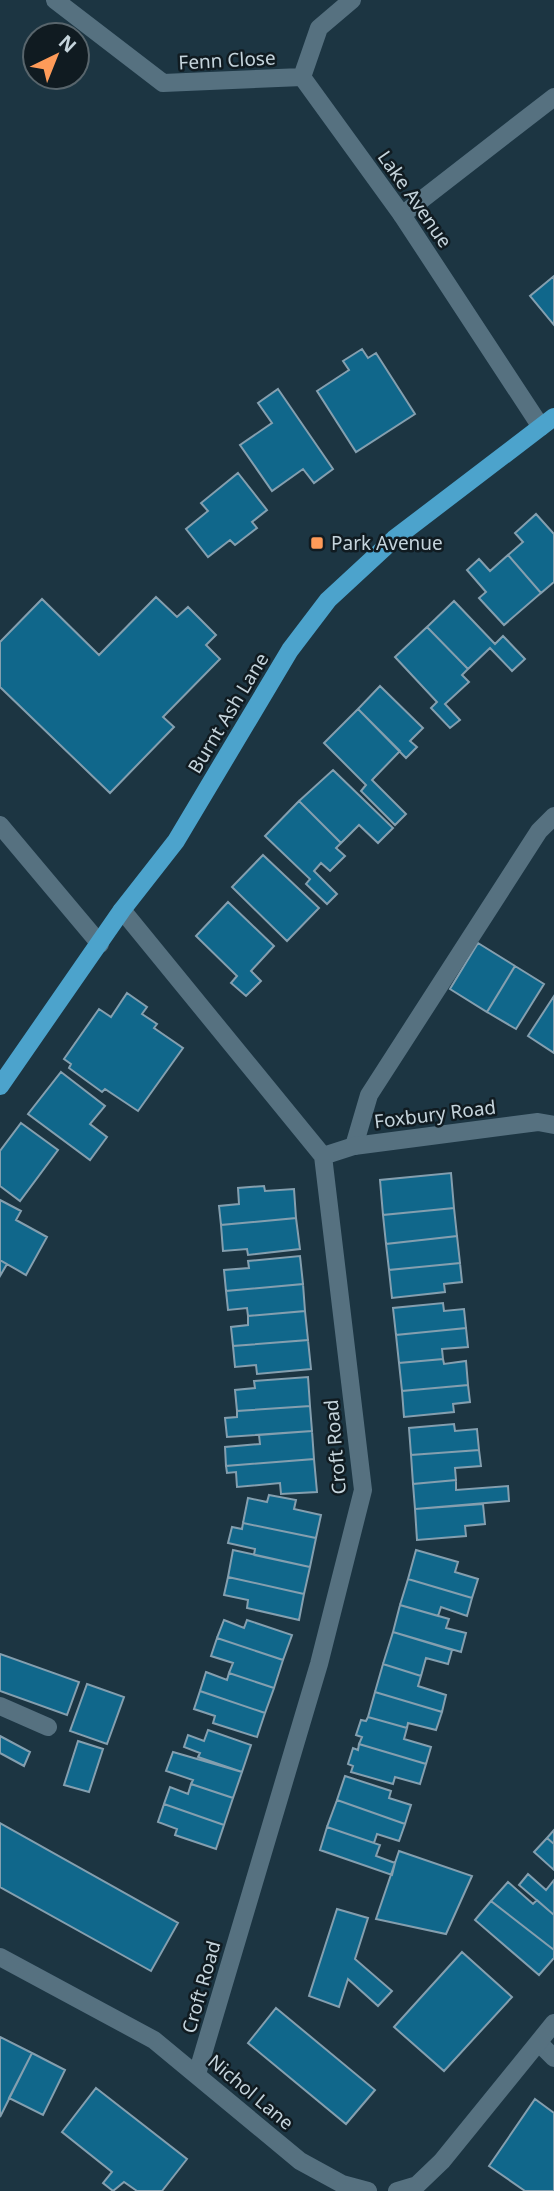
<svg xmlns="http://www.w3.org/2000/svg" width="554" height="2191" viewBox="0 0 554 2191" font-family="'Noto Sans',sans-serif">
<rect width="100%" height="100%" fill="#1c3542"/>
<path fill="#10678b" stroke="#849faf" stroke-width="2" d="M554,276V325L530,296Z
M362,349L368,358L376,353L415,414L356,452L317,391L349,370L343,361Z
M278,389L333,469L314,483L303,469L272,491L240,445L272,423L258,403Z
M238,473L267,510L252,522L257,528L235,545L230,540L208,557L186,529L208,511L201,503Z
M536,514L554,534V582L541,593L508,555L523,542L515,533Z
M508,555L541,593L504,625L479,598L486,592L467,570L479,559L490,571Z
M156,597L177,617L188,607L216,635L206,645L220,659L163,717L174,727L110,793L0,687V642L42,599L99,655Z
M454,601L495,644L503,636L525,659L512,671L490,648L468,669L427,627Z
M427,627L468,669L462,675L469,682L445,704L460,720L450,728L431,708L437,702L395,657Z
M380,686L423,728L410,741L417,747L406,758L358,709Z
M358,709L400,751L372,780L406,814L395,825L361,791L366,785L324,743Z
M333,770L393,828L378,843L359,825L341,843L299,801Z
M299,801L341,843L336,848L345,856L330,871L321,863L314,871L337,894L327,904L306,884L310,879L265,836Z
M263,855L319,908L287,941L232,887Z
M228,902L274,946L251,971L261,981L246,996L231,983L237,976L196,936Z
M478,943L515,966L487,1012L450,989Z
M515,966L544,984L516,1029L487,1012Z
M127,993L147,1007L142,1014L157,1024L154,1028L183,1048L138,1111L105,1089L102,1092L69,1068L71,1064L64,1059L99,1009L111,1017Z
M554,996V1053L528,1036Z
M61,1072L105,1106L90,1124L107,1137L90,1160L28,1114Z
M21,1123L58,1150L20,1201L0,1186V1151Z
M451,1173L454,1208L383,1215L380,1180Z
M264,1186L265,1191L294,1189L296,1218L221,1225L219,1206L239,1204L238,1188Z
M0,1200L21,1211L16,1220L47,1237L26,1275L0,1260Z
M454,1208L457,1236L386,1244L383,1215Z
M296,1218L300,1249L248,1255L247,1249L223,1251L221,1225Z
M457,1236L460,1263L389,1270L386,1244Z
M300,1256L303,1284L226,1291L224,1270L249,1268L248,1261Z
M0,1260L7,1264L0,1276Z
M460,1263L462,1282L444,1284L445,1292L392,1298L389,1270Z
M303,1284L305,1311L248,1316L247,1308L228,1310L226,1291Z
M443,1303L444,1311L464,1309L466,1328L396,1335L393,1308Z
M305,1311L308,1340L233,1346L231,1327L248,1325V1316Z
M466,1328L468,1347L442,1349L443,1359L399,1363L396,1335Z
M308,1340L311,1369L257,1374L256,1365L235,1367L233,1346Z
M443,1359L444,1364L466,1361L468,1385L402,1391L399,1363Z
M308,1377L310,1406L237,1411L235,1390L255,1388L254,1381Z
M468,1385L470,1402L453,1404L454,1412L404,1417L402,1391Z
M310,1406L312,1431L227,1437L225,1418L237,1417V1411Z
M454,1424L455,1431L477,1429L479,1450L411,1455L409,1428Z
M312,1431L314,1459L226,1466L225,1447L260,1444L259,1435Z
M479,1450L481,1466L455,1468L456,1480L413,1484L411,1455Z
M314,1459L317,1492L281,1494L280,1483L237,1487L236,1472L227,1473L226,1466Z
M456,1480V1490L508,1486L509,1501L415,1509L413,1484Z
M269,1495L296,1500L294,1509L321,1515L316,1538L243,1523L248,1498L267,1502Z
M483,1504L485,1524L465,1526L466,1536L417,1540L415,1509Z
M243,1523L316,1538L310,1567L254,1555L255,1549L228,1543L232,1527L242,1529Z
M233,1550L310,1567L304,1594L228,1577Z
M416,1550L458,1562L455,1572L478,1579L472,1598L408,1579Z
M228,1577L304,1594L299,1620L247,1608L248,1600L224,1595Z
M408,1579L472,1598L467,1616L441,1607L438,1616L400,1605Z
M400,1605L449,1619L446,1628L466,1633L461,1652L393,1632Z
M224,1620L244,1628L247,1620L292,1635L283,1660L217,1638Z
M393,1632L452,1650L448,1664L426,1658L421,1676L383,1664Z
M217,1638L283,1660L274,1688L229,1673L233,1663L211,1656Z
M0,1654L79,1682L67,1715L0,1691Z
M383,1664L421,1676L418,1686L446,1695L442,1712L375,1692Z
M206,1672L227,1680L229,1673L274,1688L265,1713L200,1691Z
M87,1684L124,1697L107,1744L70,1731Z
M200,1691L265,1713L257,1737L213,1723L215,1716L194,1709Z
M375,1692L442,1712L436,1730L408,1723L407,1728L368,1717Z
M368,1717L407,1728L404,1739L431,1747L426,1764L359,1744L362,1737L356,1735L361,1720L366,1721Z
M208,1730L251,1745L242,1772L198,1757L200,1753L184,1747L188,1735L204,1741Z
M0,1736L30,1752L24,1766L0,1753Z
M78,1741L103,1749L89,1792L64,1785Z
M359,1744L426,1764L420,1784L395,1777L393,1784L351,1772L353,1766L348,1764L353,1748L358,1750Z
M173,1752L242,1772L233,1798L191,1784L193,1780L166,1771Z
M345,1776L391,1791L389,1798L411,1805L405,1824L337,1800Z
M191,1784L233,1798L224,1825L164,1804L170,1787L188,1794Z
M337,1800L405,1824L399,1841L377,1834L374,1843L327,1827Z
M164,1804L224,1825L216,1849L175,1835L177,1829L158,1822Z
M0,1823L178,1923L151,1971L0,1887Z
M327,1827L380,1845L376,1856L395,1863L392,1875L320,1850Z
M554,1830V1844L547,1838Z
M547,1838L554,1844V1870L534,1852Z
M399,1851L472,1876L446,1934L376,1919Z
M528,1874L546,1890L554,1880V1915L519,1885Z
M508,1882L533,1904L537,1900L554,1915V1950L491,1901Z
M491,1901L554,1950V1958L539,1975L475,1920Z
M337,1909L368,1918L355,1959L392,1991L378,2006L348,1979L339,2007L309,1996Z
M462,1952L512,1997L444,2071L394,2027Z
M276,2008L375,2090L346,2124L248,2043Z
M0,2037L32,2053L0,2117Z
M32,2053L65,2070L43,2115L9,2098Z
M96,2088L187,2159L162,2191H137L124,2182L113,2191L103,2183L112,2172L62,2132Z
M535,2099L554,2113V2191H525L489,2166Z"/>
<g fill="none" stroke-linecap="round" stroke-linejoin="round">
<path stroke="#567180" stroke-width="18" d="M402,215L554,97
M354,1146L369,1095L539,831L554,816
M0,1706L48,1727
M539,2043L554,2058"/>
<path stroke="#567180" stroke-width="18" d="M55,0L163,83L302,77
M352,0L319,28L302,77L402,215L541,427
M0,825L100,944
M122,910L323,1156L363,1490L319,1664L197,2074
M323,1156L354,1146L538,1122L554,1125
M0,1957L154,2040L300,2161L342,2184L368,2191
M397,2191L417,2185L442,2161L554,2023"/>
<path stroke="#4ca3cc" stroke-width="18" d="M0,1086L122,910L176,841L290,650L328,600L394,539L554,417"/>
</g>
<rect fill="#fe9b59" stroke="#101b21" stroke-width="2.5" x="310" y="536" width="14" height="14" rx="3.5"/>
<g text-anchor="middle" stroke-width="5" stroke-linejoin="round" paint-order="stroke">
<g font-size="19" fill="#c5d4dc" stroke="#101b21">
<text transform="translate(227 60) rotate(-3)" y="7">Fenn Close</text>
<text transform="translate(415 199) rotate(55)" y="7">Lake Avenue</text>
<text transform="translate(228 713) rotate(-59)" y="7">Burnt Ash Lane</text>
<text transform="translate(435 1114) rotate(-7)" y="7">Foxbury Road</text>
<text transform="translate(335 1447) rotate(-95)" y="7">Croft Road</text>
<text transform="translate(201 1987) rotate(-74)" y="7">Croft Road</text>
<text transform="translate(251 2092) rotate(40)" y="7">Nichol Lane</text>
</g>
<g font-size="19" fill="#c5d4dc" stroke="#101b21" text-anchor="start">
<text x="331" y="550">Park Avenue</text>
</g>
</g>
<g transform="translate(56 56) rotate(43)"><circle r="33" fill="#101b21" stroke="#58656c" stroke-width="2"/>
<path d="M0-5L12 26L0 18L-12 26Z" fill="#fe9b59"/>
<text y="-10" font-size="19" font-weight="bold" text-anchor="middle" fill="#c5d4dc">N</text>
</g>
</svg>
